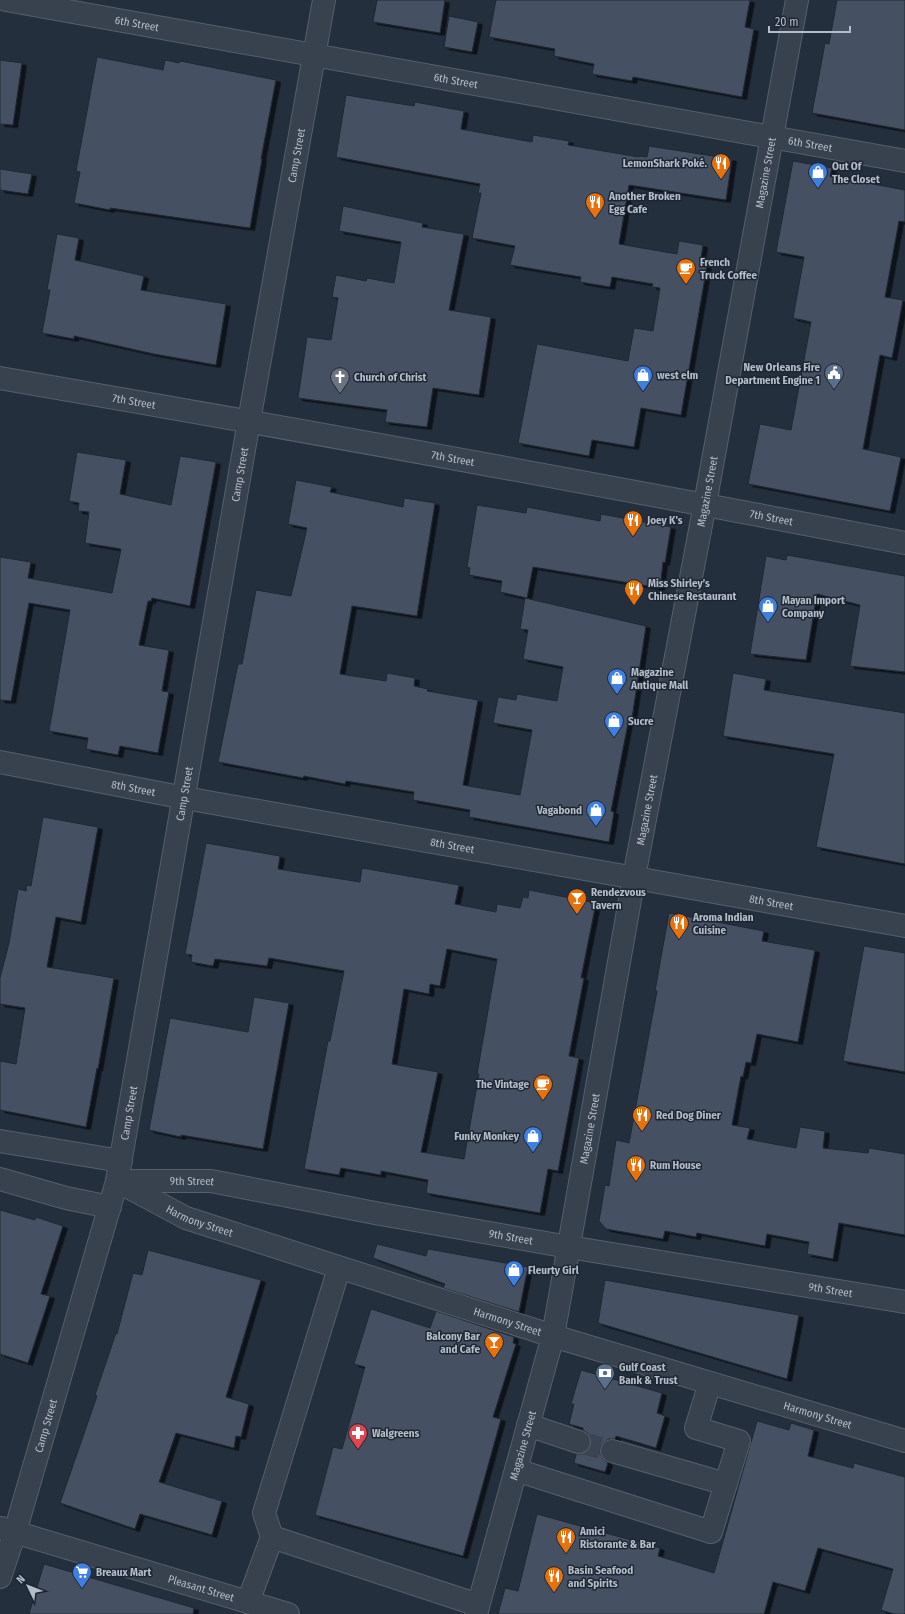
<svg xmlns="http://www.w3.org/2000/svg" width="905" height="1614" viewBox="0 0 905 1614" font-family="'Fira Sans Condensed',sans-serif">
<defs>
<filter id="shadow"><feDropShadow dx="4.5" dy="2.5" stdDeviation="0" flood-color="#0009"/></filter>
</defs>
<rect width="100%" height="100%" fill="#242f3e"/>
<path fill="#455162" stroke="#1f2835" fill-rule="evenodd" filter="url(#shadow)" d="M377,0H445L440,33L373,22Z
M496,0H750L745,27L754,29L742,97L633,77L632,81L592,74L594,64L554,56L555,49L489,37Z
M837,0H905V130L812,113L825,43L829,44Z
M449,16L478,22L472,52L444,47Z
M97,57L163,70L165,60L179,63L180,61L276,80L261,159H262L250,228L110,208V210L74,203L80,172L76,171Z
M0,60L22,63L13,125L0,124Z
M346,95L414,106L415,102L464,111L461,129L532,142L533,135L569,141L568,145L639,157V156L647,157L649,146L732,159L726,200L629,185L619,244L677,254L679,241L703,245L700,265L707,266L681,415L641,408L634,447L592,440L589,456L518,443L537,344L628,361L634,328L653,331L660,288L652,287L653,284L612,277L610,287L580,282L581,277L510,265L515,246L472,238L481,193H478L480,184L336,157Z
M793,161L832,168L830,176L905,190V222L899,221L885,297L903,300L892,358L880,355L863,449L901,457L890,511L748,484L760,424L791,430L811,322L793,318L804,257L776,252Z
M0,169L32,174L28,194L0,190Z
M343,206L423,223L422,227L464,234L449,310L491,317L479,395L433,388L427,427L385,422L387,410L298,398L307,337L331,340L338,298L332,297L336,275L366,281L367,278L394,283L401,242L339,231Z
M57,234L79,238L75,260L144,276L141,290L226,304L216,365L154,354L74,336V339L42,333L50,290H47Z
M77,452L126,460L120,494L171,505L180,456L216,462L190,606L152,598L151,601H148L139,645L169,650L162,691L169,692L158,753L120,746L118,755L86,749L88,738L49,731L70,610L29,603L11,701L0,700V557L31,562L28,578L112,593L121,549L85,543L89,512L78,511L79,503L69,501Z
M296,480L332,487L330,492L403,507L404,498L435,503L417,616L352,606L340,674L386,681L387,673L415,678L414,686L428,689L427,691L478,700L463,785L520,795L532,730L493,723L498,697L516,700L517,694L557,701L563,667L523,659L528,630L520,629L525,598L646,626L632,718H629L611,811L614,812L609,842L469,817L470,810L413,800L414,792L346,781L345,784L304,776L303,778L218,762L238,664H242L256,590L291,596L307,528L288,524Z
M477,505L526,513L527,507L600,521L601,514L671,527L665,563L663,562L660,588L533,567L527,598L500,592L502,581L469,575L470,568L467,567Z
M787,555L905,576V672L850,666L860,605L817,594L806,660L750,654L766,556L786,560Z
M733,673L766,679L764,690L905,713V864L816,847L834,754L723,736Z
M43,817L98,827L81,922L56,917L47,967L114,978L98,1069L97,1068L86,1127L0,1110V1061L16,1064L25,1008L0,1004V978L9,943L18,889L26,891L27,885L31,886Z
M206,843L280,856L278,869L360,882L362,868L459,885L455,904L496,912L497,904L520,908L523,897L528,898L529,890L596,903L581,978H584L569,1056L579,1058L558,1171L548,1169L540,1213L426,1193L428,1180L381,1171V1175L341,1168L339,1175L304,1169L328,1041H330L344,971L269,958L267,966L215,959L213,966L191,962L192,955L185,954ZM447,949L497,959L477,1074H479L464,1159L421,1152L438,1072L392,1064L404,989L429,994L430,984L440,986Z
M669,913L764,931L762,941L815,950L798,1042L757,1034L751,1063L746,1062L743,1077L741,1076L732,1125L750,1128L747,1139L796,1148L800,1127L825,1131L823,1148L868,1153L869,1148L905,1154V1235L839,1223L833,1259L807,1254L809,1242L767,1234L765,1246L697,1233L696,1237L665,1231L663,1239L606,1229L599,1221L605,1185L609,1186L616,1140L629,1143L657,991H655Z
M864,946L905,953V1072L843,1061Z
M254,997L289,1003L263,1149L181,1135V1137L149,1130L170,1018L248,1032Z
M0,1210L35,1220L36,1217L63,1226L41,1294L50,1296L28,1363L0,1354Z
M377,1244L426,1256L428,1249L528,1267L519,1312L443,1288L445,1284L373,1258Z
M148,1250L261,1280L226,1397L249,1404L241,1437L236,1436L234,1448L176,1433L159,1482L222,1501L212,1535L140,1514L135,1529L60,1503L97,1396L95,1395L116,1333L117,1334L133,1273L142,1275Z
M605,1280L799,1315L787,1379L598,1323Z
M371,1309L430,1328L436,1311L514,1337L513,1343L516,1344L493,1417L501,1419L463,1556L315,1515L333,1447L342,1449L365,1367L354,1364Z
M581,1370L662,1393L657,1413L665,1416L656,1448L616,1436L615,1439H609L604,1442L600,1448V1454L603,1459L608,1463L605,1472L574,1463L576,1454H582L587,1452L591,1446V1439L588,1433L583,1430V1428L569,1424L574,1404H571Z
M757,1421L789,1430L791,1423L814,1430L808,1456L853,1468L854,1463L905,1477V1614H894L881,1610L893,1569L818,1548L805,1591L773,1582L764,1614H498L505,1588L518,1591L537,1514L660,1548L658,1556L714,1573Z
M44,1564L194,1608L193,1614H29Z"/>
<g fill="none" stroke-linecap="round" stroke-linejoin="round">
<path stroke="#3a4453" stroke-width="22" stroke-dasharray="22 11" stroke-linecap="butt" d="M579,1442L612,1451"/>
<g stroke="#565f6c" stroke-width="24">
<g id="minor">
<path id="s1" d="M6,0L905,161"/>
<path id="s2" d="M0,378C302,430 604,485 905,543"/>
<path id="s3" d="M0,762L185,798L905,926"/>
<path d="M0,1141L121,1161"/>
<path d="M0,1179L66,1198L110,1207"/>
<path id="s4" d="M117,1181L186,1218L553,1336L905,1441"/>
<path id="s5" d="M121,1181H211L375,1213L569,1247L905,1302"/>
<path d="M528,1425L579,1442"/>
<path d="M612,1451L726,1484"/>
<path d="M516,1470L711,1532L739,1441L696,1428L710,1383"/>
<path id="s6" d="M1,1528L288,1614"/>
<path d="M272,1537L478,1605"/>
<path id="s7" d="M0,1577L15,1532L117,1181L249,421L324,0"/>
<path d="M248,1602L272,1537L264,1513L339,1268"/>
<path id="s8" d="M476,1614L553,1336L634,877L705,504L797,0"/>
</g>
</g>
<use href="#minor" stroke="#38414e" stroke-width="22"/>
</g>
<defs>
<g id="restaurant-pin" transform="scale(1)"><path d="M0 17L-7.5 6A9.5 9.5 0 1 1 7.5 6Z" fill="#e8710a" stroke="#1d2633"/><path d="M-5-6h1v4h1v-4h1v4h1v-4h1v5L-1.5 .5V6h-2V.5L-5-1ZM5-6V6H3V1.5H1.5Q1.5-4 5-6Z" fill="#fff"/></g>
<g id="shop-pin" transform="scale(1)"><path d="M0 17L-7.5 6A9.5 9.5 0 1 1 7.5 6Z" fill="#3f7fe0" stroke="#1d2633"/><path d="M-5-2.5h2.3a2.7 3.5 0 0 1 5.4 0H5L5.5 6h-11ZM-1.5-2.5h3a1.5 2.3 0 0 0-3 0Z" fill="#fff"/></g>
<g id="cafe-pin" transform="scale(1)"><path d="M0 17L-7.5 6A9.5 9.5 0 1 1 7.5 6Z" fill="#e8710a" stroke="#1d2633"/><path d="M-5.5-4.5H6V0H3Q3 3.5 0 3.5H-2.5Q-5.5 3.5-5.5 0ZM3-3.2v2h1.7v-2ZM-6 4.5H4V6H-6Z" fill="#fff"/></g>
<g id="civic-pin" transform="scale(1)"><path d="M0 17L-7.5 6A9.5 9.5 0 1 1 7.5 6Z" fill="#5c6f8a" stroke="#1d2633"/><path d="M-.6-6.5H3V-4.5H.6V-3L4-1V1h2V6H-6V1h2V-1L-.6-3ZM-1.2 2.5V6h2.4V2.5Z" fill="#fff"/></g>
<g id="church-pin" transform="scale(1)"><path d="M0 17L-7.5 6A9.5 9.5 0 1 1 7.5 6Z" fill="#6b7280" stroke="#1d2633"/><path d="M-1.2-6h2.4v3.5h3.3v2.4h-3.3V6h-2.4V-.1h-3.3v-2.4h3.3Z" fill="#fff"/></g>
<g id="bar-pin" transform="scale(1)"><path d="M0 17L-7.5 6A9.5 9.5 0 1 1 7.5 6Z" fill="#e8710a" stroke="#1d2633"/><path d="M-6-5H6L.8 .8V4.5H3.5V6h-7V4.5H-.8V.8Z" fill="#fff"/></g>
<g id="bank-pin" transform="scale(1)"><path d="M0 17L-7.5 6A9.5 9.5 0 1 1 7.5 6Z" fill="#5c6f8a" stroke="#1d2633"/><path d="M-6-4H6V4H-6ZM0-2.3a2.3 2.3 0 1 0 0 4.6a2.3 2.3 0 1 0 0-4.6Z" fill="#fff"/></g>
<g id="pharmacy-pin" transform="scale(1)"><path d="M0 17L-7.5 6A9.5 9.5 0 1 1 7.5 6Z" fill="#e0444e" stroke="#1d2633"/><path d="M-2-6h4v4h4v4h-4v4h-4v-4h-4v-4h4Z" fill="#fff"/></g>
<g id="supermarket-pin" transform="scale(1)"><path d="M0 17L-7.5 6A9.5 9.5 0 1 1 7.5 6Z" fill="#3f7fe0" stroke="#1d2633"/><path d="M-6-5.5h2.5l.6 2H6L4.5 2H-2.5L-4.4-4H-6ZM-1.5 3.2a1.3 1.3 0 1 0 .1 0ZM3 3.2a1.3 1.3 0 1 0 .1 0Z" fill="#fff"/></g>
</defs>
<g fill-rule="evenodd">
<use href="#restaurant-pin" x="721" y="163"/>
<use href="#shop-pin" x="818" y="172"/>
<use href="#restaurant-pin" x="595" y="202"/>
<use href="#cafe-pin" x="686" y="268"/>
<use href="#civic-pin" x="834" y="373"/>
<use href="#shop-pin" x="643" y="375"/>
<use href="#church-pin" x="340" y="377"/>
<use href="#restaurant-pin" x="633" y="520"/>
<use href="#restaurant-pin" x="634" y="589"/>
<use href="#shop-pin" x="768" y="606"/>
<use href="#shop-pin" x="617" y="678"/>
<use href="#shop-pin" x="614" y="721"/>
<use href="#shop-pin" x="596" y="810"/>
<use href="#bar-pin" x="577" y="898"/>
<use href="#restaurant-pin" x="679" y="923"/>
<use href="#cafe-pin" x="543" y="1084"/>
<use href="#restaurant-pin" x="642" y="1115"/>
<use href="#shop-pin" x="533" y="1136"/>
<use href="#restaurant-pin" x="636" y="1165"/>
<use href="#shop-pin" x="514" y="1270"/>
<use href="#bar-pin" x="494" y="1342"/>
<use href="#bank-pin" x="605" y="1373"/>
<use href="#pharmacy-pin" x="358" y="1433"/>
<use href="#restaurant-pin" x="566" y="1537"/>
<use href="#supermarket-pin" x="82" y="1572"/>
<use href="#restaurant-pin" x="554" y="1576"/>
</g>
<g text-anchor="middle" stroke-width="3" stroke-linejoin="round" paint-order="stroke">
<g font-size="11" fill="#b4bcc9" stroke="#1d2633">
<text dy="4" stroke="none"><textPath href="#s1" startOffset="133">6th Street</textPath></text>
<text dy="4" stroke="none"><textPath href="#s1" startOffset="457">6th Street</textPath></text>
<text dy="4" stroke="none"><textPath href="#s1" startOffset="817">6th Street</textPath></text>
<text dy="4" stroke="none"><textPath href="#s7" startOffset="1454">Camp Street</textPath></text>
<text dy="4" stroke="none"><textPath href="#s8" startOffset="1471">Magazine Street</textPath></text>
<text dy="4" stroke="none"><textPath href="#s2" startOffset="136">7th Street</textPath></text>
<text dy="4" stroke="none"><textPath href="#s2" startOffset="460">7th Street</textPath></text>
<text dy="4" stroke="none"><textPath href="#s7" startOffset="1130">Camp Street</textPath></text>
<text dy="4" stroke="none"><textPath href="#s8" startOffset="1147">Magazine Street</textPath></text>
<text dy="4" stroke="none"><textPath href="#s2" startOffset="784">7th Street</textPath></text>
<text dy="4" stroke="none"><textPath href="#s3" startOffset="136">8th Street</textPath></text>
<text dy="4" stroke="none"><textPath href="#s7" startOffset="806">Camp Street</textPath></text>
<text dy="4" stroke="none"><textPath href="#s8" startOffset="823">Magazine Street</textPath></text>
<text dy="4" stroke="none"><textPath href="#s3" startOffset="460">8th Street</textPath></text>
<text dy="4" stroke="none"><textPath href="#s3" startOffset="784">8th Street</textPath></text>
<text dy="4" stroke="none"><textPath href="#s7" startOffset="482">Camp Street</textPath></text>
<text dy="4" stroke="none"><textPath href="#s8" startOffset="499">Magazine Street</textPath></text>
<text dy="4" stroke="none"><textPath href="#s5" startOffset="71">9th Street</textPath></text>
<text dy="4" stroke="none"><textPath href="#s4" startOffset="92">Harmony Street</textPath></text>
<text dy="4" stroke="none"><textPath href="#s5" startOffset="395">9th Street</textPath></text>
<text dy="4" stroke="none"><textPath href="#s5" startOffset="719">9th Street</textPath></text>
<text dy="4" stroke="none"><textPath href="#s4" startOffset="416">Harmony Street</textPath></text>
<text dy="4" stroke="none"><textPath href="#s4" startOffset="740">Harmony Street</textPath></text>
<text dy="4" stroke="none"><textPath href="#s7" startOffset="158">Camp Street</textPath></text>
<text dy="4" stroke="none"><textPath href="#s8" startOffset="175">Magazine Street</textPath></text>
<text dy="4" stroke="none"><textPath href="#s6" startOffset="209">Pleasant Street</textPath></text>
</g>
<g font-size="11" font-weight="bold" fill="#b4bcc9" stroke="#1d2633" text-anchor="start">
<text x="707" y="167" text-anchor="end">LemonShark Poké.</text>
<text x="832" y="170">Out Of<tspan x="832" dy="13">The Closet</tspan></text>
<text x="609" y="200">Another Broken<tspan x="609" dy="13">Egg Cafe</tspan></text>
<text x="700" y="266">French<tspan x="700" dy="13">Truck Coffee</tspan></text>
<text x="820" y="371" text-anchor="end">New Orleans Fire<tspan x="820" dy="13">Department Engine 1</tspan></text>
<text x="657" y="379">west elm</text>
<text x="354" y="381">Church of Christ</text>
<text x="647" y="524">Joey K's</text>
<text x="648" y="587">Miss Shirley’s<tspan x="648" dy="13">Chinese Restaurant</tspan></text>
<text x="782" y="604">Mayan Import<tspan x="782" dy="13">Company</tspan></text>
<text x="631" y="676">Magazine<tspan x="631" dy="13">Antique Mall</tspan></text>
<text x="628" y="725">Sucre</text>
<text x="582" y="814" text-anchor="end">Vagabond</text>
<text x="591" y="896">Rendezvous<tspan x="591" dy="13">Tavern</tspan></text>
<text x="693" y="921">Aroma Indian<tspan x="693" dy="13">Cuisine</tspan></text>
<text x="529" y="1088" text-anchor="end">The Vintage</text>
<text x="656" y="1119">Red Dog Diner</text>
<text x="519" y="1140" text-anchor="end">Funky Monkey</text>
<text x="650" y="1169">Rum House</text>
<text x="528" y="1274">Fleurty Girl</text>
<text x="480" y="1340" text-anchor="end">Balcony Bar<tspan x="480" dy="13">and Cafe</tspan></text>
<text x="619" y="1371">Gulf Coast<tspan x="619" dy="13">Bank &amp; Trust</tspan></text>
<text x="372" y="1437">Walgreens</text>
<text x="580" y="1535">Amici<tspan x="580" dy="13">Ristorante &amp; Bar</tspan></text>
<text x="568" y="1574">Basin Seafood<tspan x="568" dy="13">and Spirits</tspan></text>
<text x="96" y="1576">Breaux Mart</text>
</g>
</g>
<g transform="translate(28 1586) rotate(313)" stroke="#1d2633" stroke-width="3" paint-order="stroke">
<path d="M0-3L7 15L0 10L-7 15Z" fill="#b4bcc9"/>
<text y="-6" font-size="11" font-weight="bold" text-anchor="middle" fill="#b4bcc9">N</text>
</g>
<path d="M769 26v6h81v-6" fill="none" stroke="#b4bcc9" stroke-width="2"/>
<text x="775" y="26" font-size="12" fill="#b4bcc9" stroke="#1d2633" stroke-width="3" paint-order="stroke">20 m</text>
</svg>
